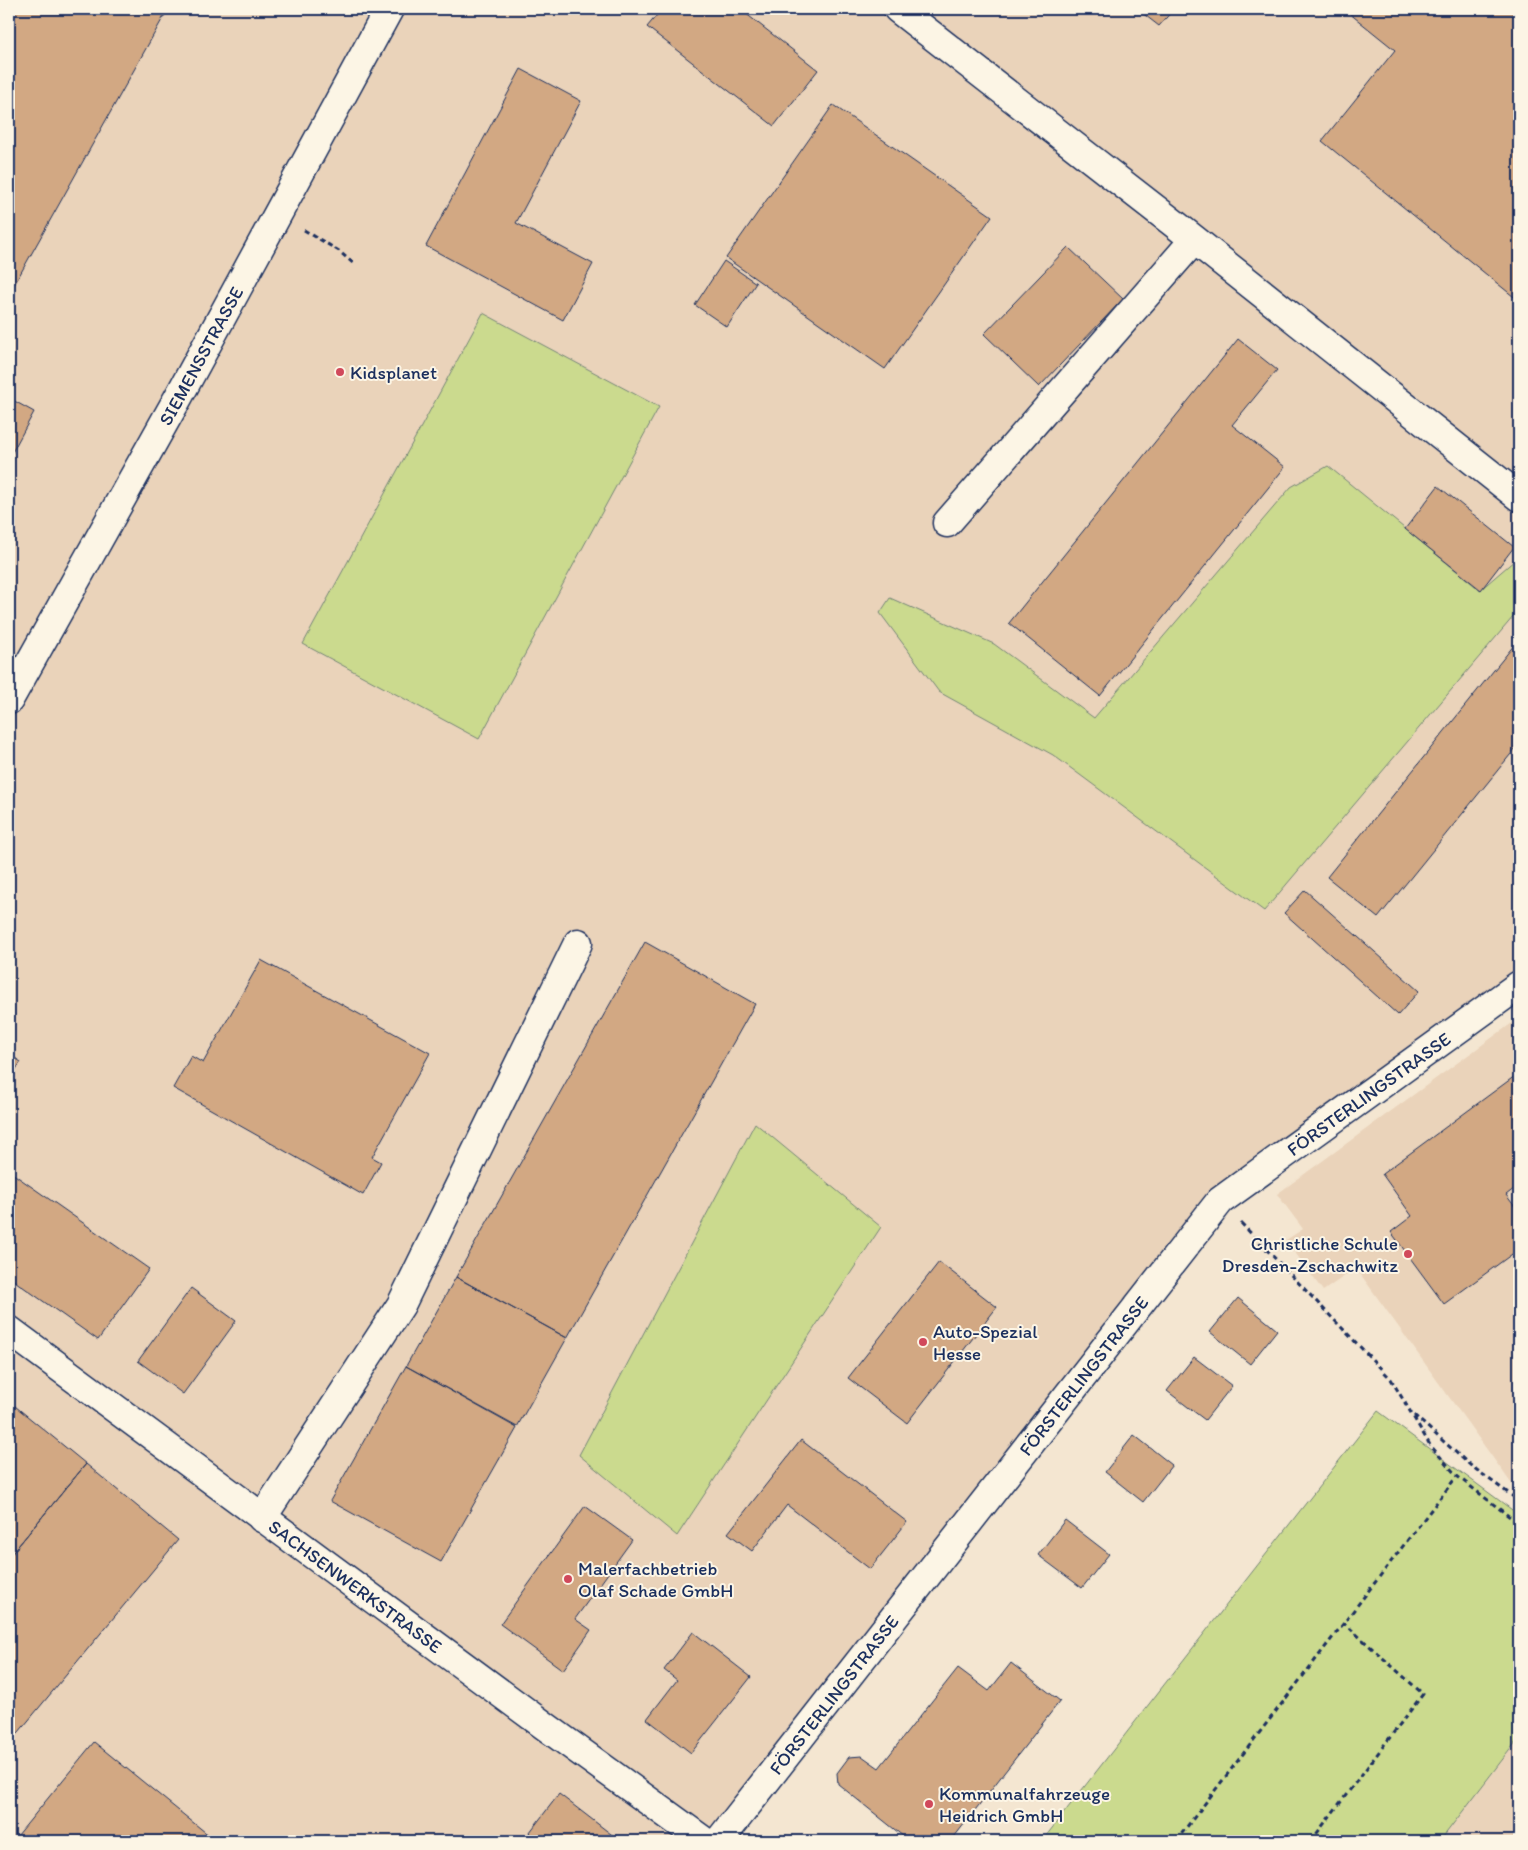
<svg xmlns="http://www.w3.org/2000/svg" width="1528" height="1850" viewBox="0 0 1528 1850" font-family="Itim,sans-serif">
<rect width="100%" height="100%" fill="#f4e6d1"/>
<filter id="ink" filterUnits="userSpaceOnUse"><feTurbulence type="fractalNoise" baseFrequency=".02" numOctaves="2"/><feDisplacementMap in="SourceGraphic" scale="10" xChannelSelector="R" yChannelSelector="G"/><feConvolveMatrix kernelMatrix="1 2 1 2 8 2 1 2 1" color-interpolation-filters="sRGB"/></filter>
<g filter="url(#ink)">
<path fill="#ead3ba" d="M9,9H1519V983L1220,1201L719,1841H9Z
M1519,1018V1494L1356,1268L1323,1291L1286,1240L1303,1229L1277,1194Z
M1519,1738V1841H1440Z"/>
<path fill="#cbda8e" stroke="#738476" d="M483,313L659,407L479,739L303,644Z
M1328,466L1480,590L1515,560L1519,562V610L1264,911L1053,755L939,692L880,613L890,598L994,644L1094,718L1291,487Z
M755,1123L881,1227L677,1536L579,1455Z
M1378,1411L1519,1515V1738L1440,1841H1042Z"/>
<path fill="#d2a883" stroke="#1b2f5e" d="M9,9H168L9,294Z
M662,9H740L818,70L774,126L647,27Z
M1137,9H1174L1159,26Z
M1344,9H1519V301L1322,141L1395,50Z
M521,69L581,101L516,223L593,264L563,320L426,246Z
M833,105L992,216L885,369L726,258Z
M1068,247L1123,299L1039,387L984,334Z
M724,261L756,283L727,327L695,305Z
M1238,339L1277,370L1232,425L1285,467L1100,696L1009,623Z
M9,398L34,412L9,458Z
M1438,486L1514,547L1481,590L1405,529Z
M1519,639V744L1378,918L1327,877Z
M1305,890L1419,991L1398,1015L1284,913Z
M645,942L755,1004L567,1338L456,1277Z
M261,960L430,1053L372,1157L381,1162L363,1195L173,1088L191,1056L203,1063Z
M9,1054L21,1062L9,1079Z
M1519,1073V1185L1506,1195L1519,1212V1249L1444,1304L1391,1232L1412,1216L1382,1174Z
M9,1171L149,1269L98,1340L9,1277Z
M939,1262L997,1307L907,1423L848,1378Z
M456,1277L567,1338L517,1427L406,1366Z
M191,1288L236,1321L183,1394L138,1361Z
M1238,1298L1277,1330L1250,1364L1210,1332Z
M1194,1357L1232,1386L1205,1420L1167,1391Z
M406,1366L517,1428L441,1562L330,1501Z
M10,1402L86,1464L9,1557V1403Z
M1134,1435L1172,1465L1143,1502L1105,1472Z
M801,1440L907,1522L870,1569L787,1505L752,1551L728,1533Z
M86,1464L178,1540L9,1744V1557Z
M585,1506L632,1540L575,1619L591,1630L563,1670L500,1624Z
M1065,1520L1109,1554L1082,1588L1038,1555Z
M693,1632L751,1677L691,1753L647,1719L677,1680L664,1670Z
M1011,1663L1060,1701L951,1841H909L838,1784L837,1773L849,1757L862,1756L879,1768L958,1668L989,1691Z
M94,1742L216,1841H13Z
M559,1794L620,1841H523Z"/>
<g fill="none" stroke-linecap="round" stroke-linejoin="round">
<g stroke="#1b2f5e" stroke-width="31">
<g id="minor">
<path d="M898,9L1176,225L1519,497"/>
<path d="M947,523L1194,240"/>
<path id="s1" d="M9,700L179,396L389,9"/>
<path id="s2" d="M9,1330L545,1726L704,1841"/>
<path d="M262,1518L401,1305L578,943"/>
<path id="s3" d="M719,1841L1220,1201L1519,985"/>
</g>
</g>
<path stroke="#1b2f5e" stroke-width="3" stroke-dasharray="5 4" stroke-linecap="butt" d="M304,230L339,251L355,265
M1241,1223L1391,1379L1430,1445L1457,1476L1519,1524
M1414,1415L1470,1465L1519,1501
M1176,1841L1457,1476
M1311,1841L1423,1694L1344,1623"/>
<use href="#minor" stroke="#fcf5e5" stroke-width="28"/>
</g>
</g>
<g fill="#d1495b" stroke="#fcf5e5" stroke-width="2">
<circle cx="340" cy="372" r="5"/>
<circle cx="1408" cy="1254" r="5"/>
<circle cx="923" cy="1342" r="5"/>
<circle cx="568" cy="1579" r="5"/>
<circle cx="929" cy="1804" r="5"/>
</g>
<g text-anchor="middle" stroke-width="4" stroke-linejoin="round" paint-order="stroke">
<g font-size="19" fill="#1b2f5e" stroke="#fcf5e5">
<text dy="7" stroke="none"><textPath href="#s1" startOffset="394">SIEMENSSTRASSE</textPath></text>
<text dy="7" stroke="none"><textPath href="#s3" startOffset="996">FÖRSTERLINGSTRASSE</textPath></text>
<text dy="7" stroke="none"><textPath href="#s3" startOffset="591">FÖRSTERLINGSTRASSE</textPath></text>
<text dy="7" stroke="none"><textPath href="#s2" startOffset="431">SACHSENWERKSTRASSE</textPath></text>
<text dy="7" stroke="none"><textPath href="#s3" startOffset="186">FÖRSTERLINGSTRASSE</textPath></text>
</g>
<g font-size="19" fill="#1b2f5e" stroke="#fcf5e5" text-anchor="start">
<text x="350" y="379">Kidsplanet</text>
<text x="1398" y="1250" text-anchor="end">Christliche Schule<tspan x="1398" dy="22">Dresden-Zschachwitz</tspan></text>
<text x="933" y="1338">Auto-Spezial<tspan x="933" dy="22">Hesse</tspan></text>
<text x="578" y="1575">Malerfachbetrieb<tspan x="578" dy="22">Olaf Schade GmbH</tspan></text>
<text x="939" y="1800">Kommunalfahrzeuge<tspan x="939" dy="22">Heidrich GmbH</tspan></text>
</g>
</g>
<rect width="1528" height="1850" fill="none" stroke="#fcf5e5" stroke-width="30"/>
<rect x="15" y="15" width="1498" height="1820" fill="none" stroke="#1b2f5e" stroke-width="2" filter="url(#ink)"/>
</svg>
